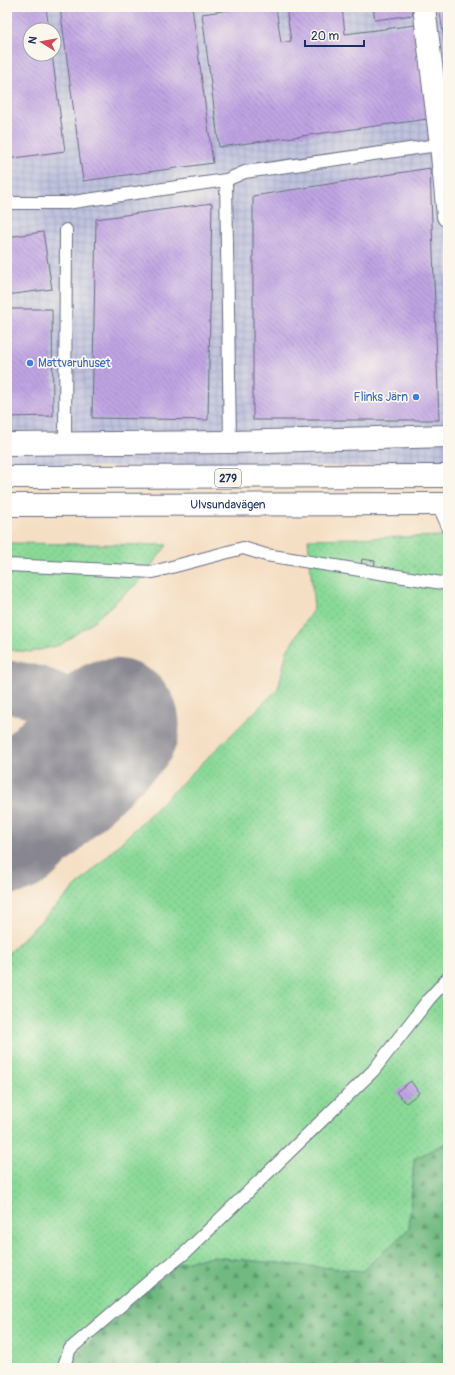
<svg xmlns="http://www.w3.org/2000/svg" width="455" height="1375" viewBox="0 0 455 1375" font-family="Pangolin,sans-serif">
<defs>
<pattern id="industrial-grid" width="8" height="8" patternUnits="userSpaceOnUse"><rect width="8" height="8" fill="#bfc2dd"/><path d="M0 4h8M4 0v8" fill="none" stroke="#a4a7c0"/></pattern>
<pattern id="grass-dots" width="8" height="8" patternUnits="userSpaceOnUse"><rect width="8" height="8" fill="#8ad997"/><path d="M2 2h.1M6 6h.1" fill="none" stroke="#76bb85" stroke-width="1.8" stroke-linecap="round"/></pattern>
<pattern id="forest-firs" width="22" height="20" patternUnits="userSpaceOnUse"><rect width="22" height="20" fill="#6fb980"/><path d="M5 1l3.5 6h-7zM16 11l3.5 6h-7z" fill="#5a976c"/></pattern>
<pattern id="building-back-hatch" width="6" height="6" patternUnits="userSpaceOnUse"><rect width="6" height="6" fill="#c0a4e3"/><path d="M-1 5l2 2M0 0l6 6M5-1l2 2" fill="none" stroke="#9b86bb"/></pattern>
</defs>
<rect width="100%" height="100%" fill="#fbf7ec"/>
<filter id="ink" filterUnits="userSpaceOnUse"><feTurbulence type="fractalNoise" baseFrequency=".025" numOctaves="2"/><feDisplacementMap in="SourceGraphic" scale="8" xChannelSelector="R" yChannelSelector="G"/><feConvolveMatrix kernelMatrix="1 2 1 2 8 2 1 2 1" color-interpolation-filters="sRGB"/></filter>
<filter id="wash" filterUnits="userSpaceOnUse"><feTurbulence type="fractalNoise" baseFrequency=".012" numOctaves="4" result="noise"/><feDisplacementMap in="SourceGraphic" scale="16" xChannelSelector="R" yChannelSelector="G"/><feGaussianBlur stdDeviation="0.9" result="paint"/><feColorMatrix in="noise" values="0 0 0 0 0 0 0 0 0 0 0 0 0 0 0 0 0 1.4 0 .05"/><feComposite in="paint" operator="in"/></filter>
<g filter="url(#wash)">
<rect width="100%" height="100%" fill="#f5dfc4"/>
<path fill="url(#industrial-grid)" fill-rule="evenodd" d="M7,7H448V464L419,466L64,467L7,465ZM30,30H54V54H30Z"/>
<path fill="url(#grass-dots)" stroke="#52847a" d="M448,536V1142L414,1159L409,1229L362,1271L212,1257L178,1263L74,1357L70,1368H7V954L278,689L287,651L314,608L308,539Z
M7,543L167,545L140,581L89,625L60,645L31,652L7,650Z"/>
<path fill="url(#forest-firs)" stroke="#45746f" d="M448,1142V1368H70L74,1357L178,1263L212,1257L362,1271L409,1229L414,1159Z"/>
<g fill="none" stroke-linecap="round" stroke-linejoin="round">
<path stroke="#888791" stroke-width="53" d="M7,687C51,691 107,714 70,766"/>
<path stroke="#888791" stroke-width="133" d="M7,828L113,725"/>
</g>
<g id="blocks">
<path fill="url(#building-back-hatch)" d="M20,7H46L49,30H30V54H52L65,151L7,159V9Z
M60,7H192L213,163L83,181Z
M250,7H276L281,43L291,41L286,7H342L345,34L415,25L428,119L219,147L202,14Z
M373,7H412L413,15L375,20Z
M439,7H448V58H447Z
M430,168L439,420H253V196Z
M212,203L208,420L92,418L96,219Z
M43,232L52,289L7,295V237Z
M7,309H52L53,416L7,417Z
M362,559L375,561L374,570L361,568Z
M411,1081L419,1093L406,1103L396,1092Z"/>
</g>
</g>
<g filter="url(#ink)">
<use href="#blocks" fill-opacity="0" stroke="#676d82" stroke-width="1"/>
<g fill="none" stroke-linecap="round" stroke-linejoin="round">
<g stroke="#676d82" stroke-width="14">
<path id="service" d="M226,180L230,442
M7,203H66L226,180L245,172L445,144
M65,444L66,230
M438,504L448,527
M7,565L153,572L243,548L266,555L448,584
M63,1368L70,1349L152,1279L186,1252L373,1071L429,999L448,978"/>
</g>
<g stroke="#676d82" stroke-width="24">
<path id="minor" d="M424,7L441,145L448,216
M7,444L230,442L448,436"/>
</g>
<g stroke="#676d82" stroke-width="24">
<g id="primary">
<path d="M7,477L448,476"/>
<path id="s1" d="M7,505L448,504"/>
</g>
</g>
<use href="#service" stroke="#fff" stroke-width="12"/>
<use href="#minor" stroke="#fff" stroke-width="22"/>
<use href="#primary" stroke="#fff" stroke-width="22"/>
</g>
</g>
<g fill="#3f7fe0" stroke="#fbf7ec" stroke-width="1.5">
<circle cx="30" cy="363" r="4"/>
<circle cx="416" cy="397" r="4"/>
</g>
<g text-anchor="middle" stroke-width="3.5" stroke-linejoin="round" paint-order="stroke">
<rect fill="#fbf7ec" stroke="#5e6b89" stroke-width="1" x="215" y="469" width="26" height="18" rx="3"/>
<g font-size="11" font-weight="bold" fill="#1b2f5e">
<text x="228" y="482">279</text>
</g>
<g font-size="12" fill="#366cbe" stroke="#fbf7ec" text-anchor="start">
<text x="38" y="367">Mattvaruhuset</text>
<text x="408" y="401" text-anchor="end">Flinks Järn</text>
</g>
<g font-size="12" fill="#1b2f5e" stroke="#fbf7ec">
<text dy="4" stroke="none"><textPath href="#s1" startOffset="221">Ulvsundavägen</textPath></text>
</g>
</g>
<rect width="455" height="1375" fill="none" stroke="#fbf7ec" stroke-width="24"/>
<g transform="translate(42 42) rotate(281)"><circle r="19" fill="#fbf7ec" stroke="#a1a7b3"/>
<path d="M0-3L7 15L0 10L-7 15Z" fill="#d1495b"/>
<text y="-6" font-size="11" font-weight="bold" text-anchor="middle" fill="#1b2f5e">N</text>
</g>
<path d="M305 40v6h59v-6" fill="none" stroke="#1b2f5e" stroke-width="2"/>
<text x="311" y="40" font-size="12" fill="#1b2f5e" stroke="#fbf7ec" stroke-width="3" paint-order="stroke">20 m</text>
</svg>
